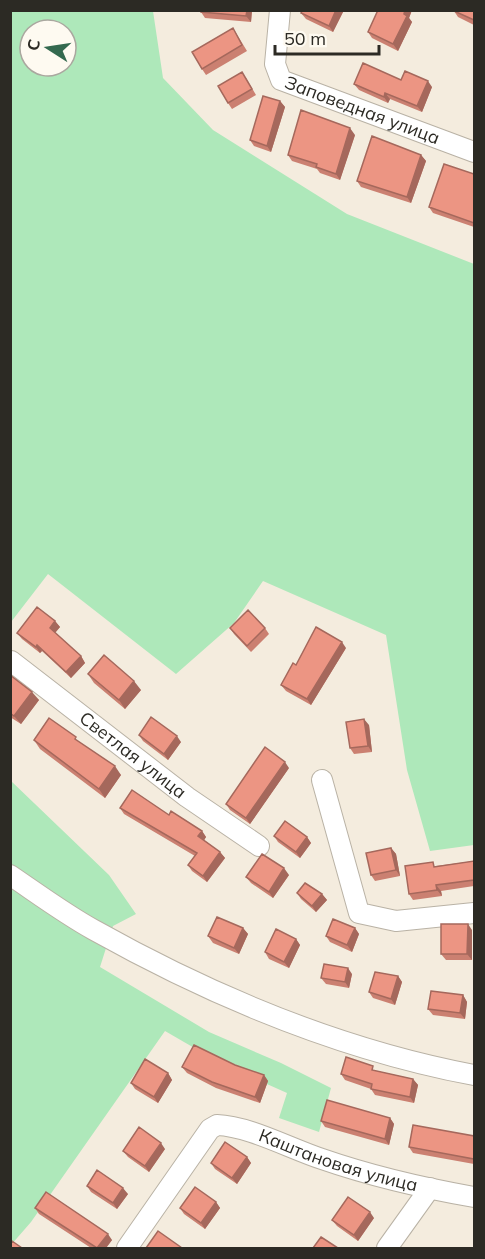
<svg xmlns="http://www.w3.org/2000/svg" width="485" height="1259" viewBox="0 0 485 1259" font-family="Mulish,sans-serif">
<rect width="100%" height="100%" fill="#f4ecde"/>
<path fill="#aee8ba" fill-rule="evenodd" d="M11,10L153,11L163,78L213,130L347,214L474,264V845L430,851L407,770L386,635L263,581L234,623L176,674L48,574L11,622ZM30,30H66V66H30Z
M10,780L109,875L136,914L113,926L100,967L209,1032L281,1063L331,1088L319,1132L279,1118L287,1093L222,1064L165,1031L31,1222L11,1245Z"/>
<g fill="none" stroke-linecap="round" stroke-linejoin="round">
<g stroke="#b9b2a5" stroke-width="22">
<g id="minor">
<path id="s1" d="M280,10L275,64L281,80L474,152"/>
<path id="s2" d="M11,661L187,797L259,846"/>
<path d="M322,780L359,913L396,921L474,913"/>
<path d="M10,875C38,894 65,914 94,930C212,996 341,1050 474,1075"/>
<path id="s3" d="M127,1248L210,1129L217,1125C249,1126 291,1149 322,1159C371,1176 423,1188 474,1197"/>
<path d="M387,1248L430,1188"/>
</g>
</g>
<use href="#minor" stroke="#fff" stroke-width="20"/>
</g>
<path fill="#cb8071" d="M252,10L251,22L205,18L201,12Z
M303,10H344L333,32L306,19L301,13Z
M378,10H412L409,18L412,22L398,51L372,38L368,32Z
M474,10V25L458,17L454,11Z
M233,28L247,51L206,75L202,69Z
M246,78L256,95L232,109L228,103Z
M401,80L432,87L422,112L390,99L388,103L359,90L354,84Z
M280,101L285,107L271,152L254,146L250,140Z
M355,135L340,180L320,173L317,169L292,161L288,155Z
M421,155L426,161L411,203L361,187L357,181Z
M474,174V227L433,213L429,207Z
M55,621L60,627L55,633L81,656L85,663L71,678L42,651L40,653L22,639L17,633Z
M230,628H265L269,634L251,652L234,634Z
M346,648L311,705L286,691L281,685Z
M88,674L141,690L125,709L94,683Z
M10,675L39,700L21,724L10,717Z
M369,725L372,752L354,754L350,748Z
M139,735L181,742L168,760L143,741Z
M34,740L81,743L121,775L105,798L40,749Z
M289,768L250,824L230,810L226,804Z
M120,808L169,815L202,831L206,837L204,840L220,852L225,858L207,882L192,871L188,865L195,856L124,814Z
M274,836L307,837L311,843L300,858L278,842Z
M391,848L396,854L400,876L375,881L371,875Z
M474,861V886L441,891L442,896L413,900L409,894L436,866Z
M289,875L273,898L251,883L246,877Z
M297,893L322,894L327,900L316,912L301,899Z
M243,928L248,934L239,954L213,943L208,936Z
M355,928L359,934L352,952L330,942L326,936Z
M472,930V960H446L441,954Z
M296,939L300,945L289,968L269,959L265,952Z
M352,974L349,988L326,984L321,978Z
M398,976L402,982L395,1005L373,998L369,992Z
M463,995L467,1002L465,1019L433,1015L428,1009Z
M235,1065L264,1075L268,1081L260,1103L216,1088L187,1073L182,1067Z
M377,1071L413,1079L418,1085L414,1103L375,1095L371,1089L345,1080L341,1074Z
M168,1073L172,1080L158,1103L135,1089L131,1083Z
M390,1118L394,1124L389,1145L325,1127L321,1121Z
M474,1136V1164L413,1153L409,1147Z
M165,1149L149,1172L128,1157L123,1151Z
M247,1157L251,1163L237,1184L215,1169L211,1163Z
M87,1186L128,1194L117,1209L91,1192Z
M216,1202L220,1208L205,1229L184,1214L180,1208Z
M35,1208L112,1240L106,1248H91L39,1214Z
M374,1218L358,1241L337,1226L332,1220Z"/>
<path fill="#a5685c" d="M247,10H252L251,22L246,16Z
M336,10H344L333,32L329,26Z
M405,10H412L409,18L412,22L398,51L393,44Z
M428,81L432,87L422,112L417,106Z
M385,93L390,99L388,103L384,97Z
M280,101L285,107L271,152L267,146Z
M350,128L355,135L340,180L336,174Z
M421,155L426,161L411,203L407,197Z
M55,621L60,627L54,634L50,628Z
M342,642L346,648L311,705L307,699Z
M37,645L42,651L40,653L36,647Z
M81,656L85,663L71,678L66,672Z
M134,681L141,690L125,709L119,700Z
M32,692L39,700L21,724L14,716Z
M364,719L369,725L372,752L368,746Z
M177,736L181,742L168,760L164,754Z
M285,762L289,768L250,824L246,818Z
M115,766L121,775L105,798L99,789Z
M202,831L206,837L203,842L198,836Z
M307,837L311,843L300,858L296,852Z
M391,848L396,854L400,876L396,870Z
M220,852L225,858L207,882L203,876Z
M284,868L289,875L273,898L269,892Z
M436,885L441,891L442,896L437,890Z
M322,894L327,900L316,912L312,906Z
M468,924L472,930V960L467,954Z
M243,928L248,934L239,954L234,948Z
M355,928L359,934L352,952L347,945Z
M296,939L300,945L289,968L284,962Z
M348,968L352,974L349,988L345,982Z
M398,976L402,982L395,1005L391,999Z
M463,995L467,1002L465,1019L460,1013Z
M168,1073L172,1080L158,1103L154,1097Z
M264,1075L268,1081L260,1103L255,1097Z
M413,1079L418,1085L414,1103L410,1097Z
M390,1118L394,1124L389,1145L385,1139Z
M161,1143L165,1149L149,1172L145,1166Z
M247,1157L251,1163L237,1184L232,1178Z
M123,1188L128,1194L117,1209L113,1203Z
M216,1202L220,1208L205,1229L201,1223Z
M370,1212L374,1218L358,1241L354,1235Z
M108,1234L112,1240L106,1248H97Z"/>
<path fill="#ec9583" stroke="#a5685c" stroke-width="1.5" d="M201,10H247L246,16L201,12Z
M303,10H336L329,26L301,13Z
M378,10H405L404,14L407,16L393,44L368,32Z
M454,10H474V20L454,11Z
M233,28L242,45L202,69L192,52Z
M363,63L401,80L405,71L428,81L417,106L385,93L384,97L354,84Z
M242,72L252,89L228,103L218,86Z
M263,96L280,101L267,146L250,140Z
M301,110L350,128L336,174L316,167L317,164L288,155Z
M372,136L421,155L407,197L357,181Z
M444,164L474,174V223L429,207Z
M37,607L55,621L50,628L81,656L66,672L37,645L36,647L17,633Z
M248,610L265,628L247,646L230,628Z
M316,627L342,642L307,699L281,685L293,663L296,665Z
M104,655L134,681L119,700L88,674Z
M10,675L32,692L14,716L10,713Z
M151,717L177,736L164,754L139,735Z
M49,718L76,737L75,739L115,766L99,789L34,740Z
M364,719L368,746L350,748L346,722Z
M265,747L285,762L246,818L226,804Z
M132,790L169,815L171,811L202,831L198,836L220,852L203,876L188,865L197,853L120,808Z
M285,821L307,837L296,852L274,836Z
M391,848L396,870L371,875L366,853Z
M262,854L284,868L269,892L246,877Z
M474,861V880L436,885L437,890L409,894L405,866L433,862L434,867Z
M305,883L322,894L312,906L297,893Z
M217,917L243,928L234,948L208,936Z
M333,919L355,928L347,945L326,936Z
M441,924H468L467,954H441Z
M276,929L296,939L284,962L265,952Z
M324,964L348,968L345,982L321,978Z
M375,972L398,976L391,999L369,992Z
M431,991L463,995L460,1013L428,1009Z
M194,1045L235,1065L264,1075L255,1097L212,1082L182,1067Z
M346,1057L373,1066L372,1070L413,1079L410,1097L371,1089L372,1084L341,1074Z
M145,1059L168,1073L154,1097L131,1083Z
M327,1100L390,1118L385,1139L321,1121Z
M413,1125L474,1136V1159L409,1147Z
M139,1127L161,1143L145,1166L123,1151Z
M225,1142L247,1157L232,1178L211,1163Z
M97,1170L123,1188L113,1203L87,1186Z
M195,1187L216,1202L201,1223L180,1208Z
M46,1192L108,1234L97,1248L35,1208Z
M348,1197L370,1212L354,1235L332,1220Z
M158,1231L182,1248H146Z
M321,1237L338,1248H313Z
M12,1241L22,1248H10V1244Z"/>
<g text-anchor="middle" stroke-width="4.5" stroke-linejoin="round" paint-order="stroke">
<g font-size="18" fill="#2c2a24" stroke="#fefaf1">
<text dy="6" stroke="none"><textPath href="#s1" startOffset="158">Заповедная улица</textPath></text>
<text dy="6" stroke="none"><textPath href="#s2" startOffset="154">Светлая улица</textPath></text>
<text dy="6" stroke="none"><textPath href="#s3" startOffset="280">Каштановая улица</textPath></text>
</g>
</g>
<rect width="485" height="1259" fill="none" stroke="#2c2a24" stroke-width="24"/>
<g transform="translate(48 48) rotate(282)"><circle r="28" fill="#fefaf1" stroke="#aaa79f" stroke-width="1.5"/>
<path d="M0-4.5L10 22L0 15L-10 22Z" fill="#34694f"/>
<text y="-9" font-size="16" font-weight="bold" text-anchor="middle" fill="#2c2a24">С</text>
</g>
<path d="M275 45v9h104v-9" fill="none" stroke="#2c2a24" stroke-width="3"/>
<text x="284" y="45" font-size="18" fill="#2c2a24" stroke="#fefaf1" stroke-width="4.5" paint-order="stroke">50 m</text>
</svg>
